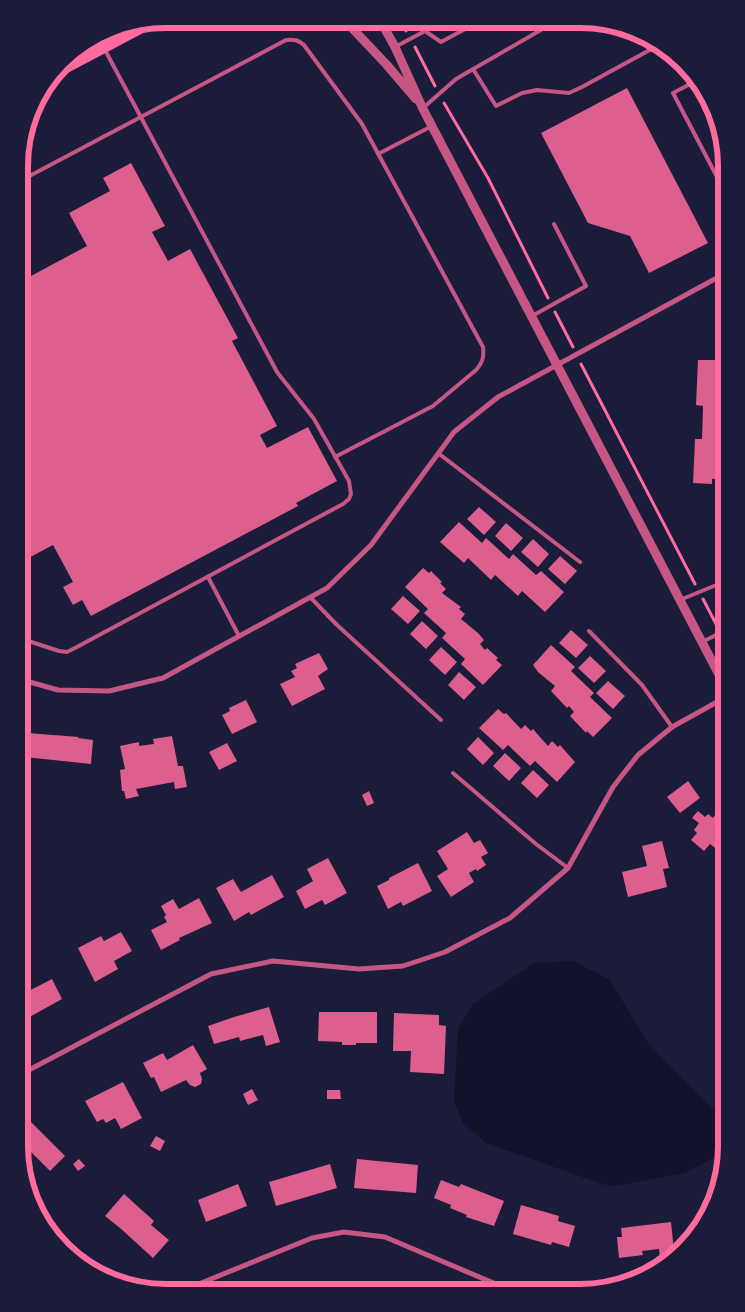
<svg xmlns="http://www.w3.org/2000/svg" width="745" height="1312" viewBox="0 0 745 1312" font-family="'Varela Round',sans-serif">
<rect width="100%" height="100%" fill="#1b1b3a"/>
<path fill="#12122b" d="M573,961L609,979L648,1043L716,1113L722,1135L718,1155L685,1173L615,1186L602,1184L486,1143L462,1122L454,1100L458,1028L473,1004L534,963Z"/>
<path fill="#dd5f8e" d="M627,88L708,243L649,273L630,236L588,223L541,133Z
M131,163L165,226L152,232L168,261L190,249L238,338L232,341L277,426L260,435L267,448L308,427L337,481L296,503L298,506L91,616L82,600L73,605L63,587L73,582L53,545L19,563L20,260L29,277L87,246L69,213L110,191L103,178Z
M698,360H717V367H726V479H712V484L693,483L695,439H702L703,406L696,405Z
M479,507L496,522L484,535L467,519Z
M459,522L482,543L486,538L509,559L513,554L536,575L541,571L564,592L545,612L522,591L518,596L495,575L491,580L468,558L464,563L440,542Z
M506,523L523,538L511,551L495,536Z
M533,539L549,554L538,567L521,552Z
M560,556L577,571L565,584L548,569Z
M423,568L429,573L431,571L442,582L440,583L446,589L442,593L461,607L459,609L465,614L461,619L478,633L484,640L480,644L485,650L487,648L498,658L496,660L502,665L483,685L461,664L465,659L442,638L446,633L424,613L428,609L405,587Z
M403,596L420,611L408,624L391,609Z
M422,621L438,636L426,649L410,634Z
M571,630L588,645L576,658L559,643Z
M551,645L575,667L571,671L594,693L590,697L612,718L593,737L587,731L586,733L570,716L574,712L569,706L567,708L551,691L555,686L538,672L533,665Z
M441,647L457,662L445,675L429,660Z
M319,653L328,669L318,676L325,689L292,706L280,684L295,677L291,671L297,668L295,664Z
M590,656L606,671L594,683L578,668Z
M459,672L476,687L464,700L448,685Z
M608,681L625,696L613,709L596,693Z
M246,700L257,722L232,734L222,715L230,711L229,708Z
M498,709L504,714L506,713L521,729L525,725L531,731L533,729L548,746L552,741L558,747L560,745L575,762L557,782L535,761L530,766L508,745L503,750L479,728Z
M28,733L79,737L78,738L93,740L91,764L25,757Z
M172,736L178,766H183L187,787L175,789L174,782L136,789L139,796L126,799L124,791H122L120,770L125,769L120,746L139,742V746L154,744L153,739Z
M478,737L494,753L483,765L467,749Z
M227,743L237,761L219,770L209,752Z
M505,753L521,768L509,781L493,766Z
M533,770L549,785L537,798L521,783Z
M688,781L700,798L680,813L667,797Z
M369,791L374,803L367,806L362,795Z
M698,811L705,817L708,814L713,818L715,815L726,824V860L723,857L724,855L710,844L704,851L691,840L697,833L694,830L699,823L692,818Z
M467,832L474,843L480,840L488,853L481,857L486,865L477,871L476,869L469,873L474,882L451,897L437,876L448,869L437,851Z
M662,841L669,868L663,869L667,887L628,897L622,872L647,866L642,846Z
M328,858L347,893L325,905L322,900L305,909L296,891L313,881L307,869Z
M418,863L432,891L403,906L401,902L388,909L377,886L389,880V878Z
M272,875L284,897L251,915L249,912L234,921L216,888L233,879L241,892Z
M199,898L212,923L179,938L180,940L161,950L151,930L167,922L164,917L166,915L161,906L173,899L179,909Z
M121,932L132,951L114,961L118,969L95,982L78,948L101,936L104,941Z
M52,979L62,999L26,1019L19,1005V996Z
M269,1007L280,1042L266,1046L263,1035L240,1041L239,1037L214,1044L208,1026L234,1017Z
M319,1012H377V1043H356V1045H342V1042L318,1041Z
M394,1013L439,1015V1025L446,1026L444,1074L410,1072L411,1051H393Z
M193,1045L207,1069L200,1073L202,1079L201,1084L195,1087L190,1085L186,1080L161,1092L154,1077L151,1078L143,1063L163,1053L167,1060Z
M123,1082L142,1118L121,1129L115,1118L106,1123L103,1119L97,1122L85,1101Z
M252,1089L258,1100L248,1105L243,1094Z
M327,1090H340L341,1099H327Z
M30,1121L65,1156L50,1171L31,1152L27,1156L19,1148V1132Z
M156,1136L165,1141L160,1151L150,1146Z
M79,1159L85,1166L78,1171L73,1164Z
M357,1159L418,1165L416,1193L354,1188Z
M330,1164L337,1188L276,1206L269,1182Z
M441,1180L459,1187L461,1184L504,1201L494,1226L466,1217L467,1215L450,1208L451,1205L434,1198Z
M238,1184L247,1206L206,1222L198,1200Z
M124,1194L154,1221L151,1225L169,1240L153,1258L120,1228L105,1216Z
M521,1205L559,1216L558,1221L575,1226L569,1247L552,1242L551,1245L513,1234Z
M671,1222L674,1251L665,1258L660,1259L659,1249L642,1251L643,1255L619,1258L617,1237H622L621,1228Z"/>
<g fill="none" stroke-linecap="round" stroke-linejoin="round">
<path stroke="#ff6b9d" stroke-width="3" d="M401,20L406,31
M415,47L435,86
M444,103L488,178L548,298
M555,312L573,347
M581,364L695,584
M703,599L716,624"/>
<path stroke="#c65784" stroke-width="4" d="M425,31L441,42L480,21
M395,47L425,31L420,20
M473,69L496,106L522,93L537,90L569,93L582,87L657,46
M694,82L673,93L726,194
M423,108L456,79L546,27L551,21
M378,154L432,126
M20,181L286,40C294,39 298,40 304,45L362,124L483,347C484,357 483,362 476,370L433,406L335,457
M532,316L586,286L554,224
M438,453L580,562
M208,577L239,636
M310,597L336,624L441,720
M680,600L726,581
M589,631L642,685L672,727
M19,638L59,651L67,652L75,648L343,504L349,499L351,494L349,481L314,419L277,372L105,50
M702,642L726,630
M453,773L536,844L568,868"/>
<path stroke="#c65784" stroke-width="5" d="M19,679L58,690L109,691L163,678L327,588L371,545L454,432L498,397L726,273
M19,1077L27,1071L211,974L273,961L359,969L403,966L445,952L510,918L568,868L613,787L638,755L672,727L726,697
M179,1292L312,1238L344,1232L385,1237L517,1293"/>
<path stroke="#c65784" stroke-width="9" d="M348,20L352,28L386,64L416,99
M380,20L395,47L423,109L726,688"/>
<path stroke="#ff6b9d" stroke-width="10" d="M53,75L155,21"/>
</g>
<path d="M0 0H745V1312H0ZM166 28H580A138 138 0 0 1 718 166V1146A138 138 0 0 1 580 1284H166A138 138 0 0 1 28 1146V166A138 138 0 0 1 166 28Z" fill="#1b1b3a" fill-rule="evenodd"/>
<path fill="none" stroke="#ff6b9d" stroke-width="6" d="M166 28H580A138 138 0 0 1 718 166V1146A138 138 0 0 1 580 1284H166A138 138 0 0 1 28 1146V166A138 138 0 0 1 166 28Z"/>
</svg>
